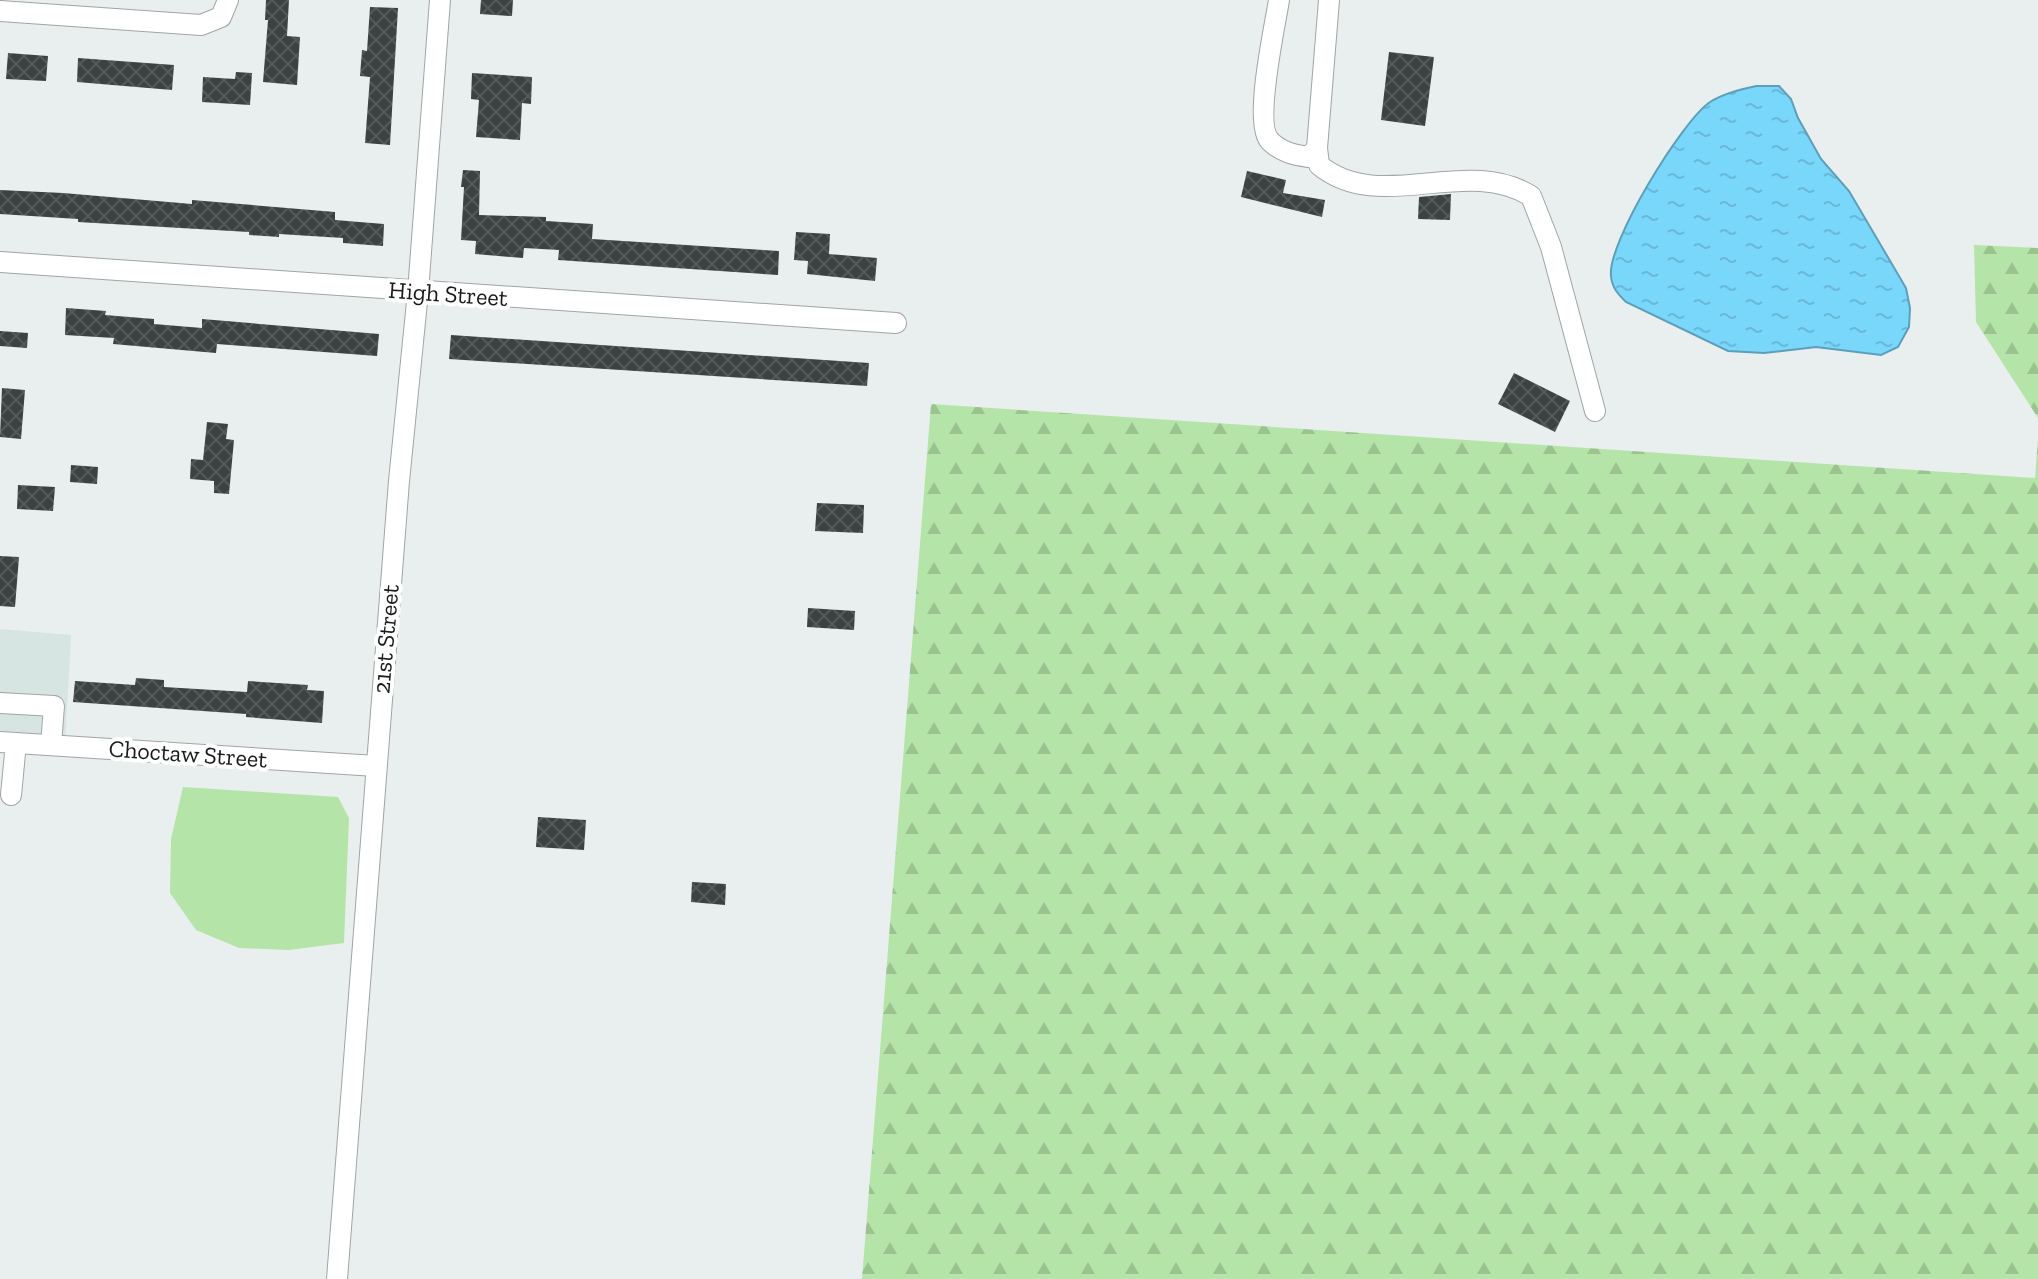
<svg xmlns="http://www.w3.org/2000/svg" width="2038" height="1279" viewBox="0 0 2038 1279" font-family="'Zilla Slab',serif">
<defs>
<pattern id="forest-firs" width="22" height="20" patternUnits="userSpaceOnUse" patternTransform="scale(2)"><rect width="22" height="20" fill="#b5e4a8"/><path d="M5 1l3.5 6h-7zM16 11l3.5 6h-7z" fill="#9bc390"/></pattern>
<pattern id="water-ripples" width="26" height="14" patternUnits="userSpaceOnUse" patternTransform="scale(2)"><rect width="26" height="14" fill="#7ad7fc"/><path d="M2 4q2-2 4 0t4 0M15 11q2-2 4 0t4 0" fill="none" stroke="#69b8d7"/></pattern>
<pattern id="building-cross-hatch" width="8" height="8" patternUnits="userSpaceOnUse" patternTransform="scale(2)"><rect width="8" height="8" fill="#3c4142"/><path d="M0 0l8 8M0 8l8-8" fill="none" stroke="#55595a"/></pattern>
</defs>
<rect width="100%" height="100%" fill="#e9efee"/>
<path fill="#d7e5e2" d="M0,629L71,635L65,746L0,742Z"/>
<path fill="url(#forest-firs)" d="M1974,245L2038,248V418L1976,322Z
M931,404L2035,478L2038,438V1279H862Z"/>
<path fill="#b5e4a8" d="M183,787L338,797L349,818L344,943L289,950L239,948L196,930L170,893L171,839Z"/>
<path fill="url(#water-ripples)" stroke="#5d9eb8" stroke-width="2" d="M1756,86H1779L1791,99L1798,118L1821,159L1849,191L1906,288L1910,308L1909,327L1898,347L1881,355L1816,347L1764,353L1728,351L1626,302C1618,294 1612,288 1611,276C1607,243 1682,121 1710,102C1724,93 1740,90 1756,86Z"/>
<path fill="url(#building-cross-hatch)" d="M266,0H289L287,36L300,37L297,85L263,82L268,20H265Z
M481,0H513L512,16L480,14Z
M370,7L398,8L390,145L365,143L370,77L360,76L362,50L367,51Z
M1389,52L1434,57L1425,126L1381,120Z
M8,53L48,56L46,81L6,79Z
M78,58L174,65L172,90L77,82Z
M236,72L252,73L250,105L202,102L203,77L235,79Z
M472,73L532,77L531,104L522,103L520,140L476,137L479,100L471,99Z
M463,170L480,171L479,215L546,217V221L593,224L592,239L779,251L778,275L558,260L559,250L524,248L523,258L475,254L476,241L461,240L464,187H461Z
M1247,171L1286,180L1283,193L1325,200L1322,217L1241,197Z
M0,190L63,193L192,204V200L335,212V220L384,224L383,246L343,243V238L279,234V237L249,235V232L78,222V219L0,214Z
M1451,194L1450,220L1418,219L1419,197Z
M796,232L830,234L829,254L877,258L875,281L807,274L808,261L794,260Z
M66,308L106,311L105,315L154,319V324L202,328V319L379,334L377,356L217,344L216,353L113,344L114,338L65,335Z
M0,331L28,333L27,348L0,346Z
M451,335L869,363L867,386L449,359Z
M1514,373L1570,401L1555,432L1498,404Z
M2,388L25,390L21,439L0,437Z
M207,422L228,424L226,439L234,440L229,494L214,493V481L190,479L191,459L203,460Z
M71,465L98,467L97,484L70,482Z
M18,485L55,487L53,511L17,509Z
M817,503L864,505L863,533L815,531Z
M0,556L19,557L15,607L0,606Z
M808,608L855,611L854,630L807,627Z
M136,678L164,680V687L247,692L248,681L308,685L307,690L324,691L322,723L246,717V714L73,702L75,681L135,685Z
M538,817L586,820L584,850L536,847Z
M692,882L726,884L725,905L691,902Z"/>
<g fill="none" stroke-linecap="round" stroke-linejoin="round">
<g stroke="#a0a5a4" stroke-width="22">
<path id="minor" d="M1279,0C1275,26 1253,124 1270,141C1281,152 1294,155 1309,157L1317,148
M1329,0L1317,148L1319,165C1380,215 1465,155 1531,196L1551,247L1595,411
M0,11L201,25L221,17L228,0
M0,262L896,323
M0,703L54,706L51,745
M0,742L376,766
M11,795L16,743
M337,1279L399,481L418,292L440,0"/>
</g>
<use href="#minor" stroke="#fff" stroke-width="20"/>
</g>
<g text-anchor="middle" stroke-width="8" stroke-linejoin="round" paint-order="stroke">
<g font-size="24" fill="#181a1a" stroke="#fff">
<text transform="translate(448 294) rotate(4)" y="8">High Street</text>
<text transform="translate(386 639) rotate(-85)" y="8">21st Street</text>
<text transform="translate(188 754) rotate(4)" y="8">Choctaw Street</text>
</g>
</g>
</svg>
